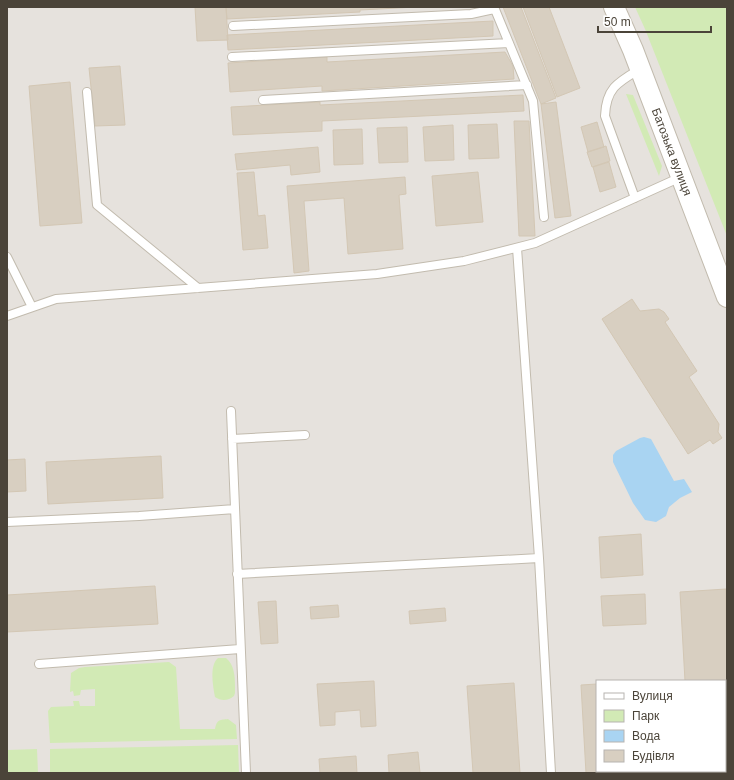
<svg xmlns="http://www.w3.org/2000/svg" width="734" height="780" viewBox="0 0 734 780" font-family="Arial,sans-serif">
<rect width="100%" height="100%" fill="#f6f3ec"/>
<path fill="#e6e2dd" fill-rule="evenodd" d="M7,7H727V773H7ZM597,681H725V771H597Z"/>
<path fill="#d2eab5" d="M635,7H727V236L645,29Z
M626,94L633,95L662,166L659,176Z
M218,658H226C236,666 235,681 235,693L234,696C228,701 221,701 215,697C213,686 209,666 218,658Z
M169,662L176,667L180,729H215C217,719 220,720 228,719L236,725L237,739L50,743L48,711L51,707L74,706L73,701H79L80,706H95V689L81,690L80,695L74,696L73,691L70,692L71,673L79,668L85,667Z
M238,745L239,773H50V749Z
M37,749L38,773H7V750Z"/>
<path fill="#a9d4f2" d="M644,437L651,439L674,481L684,479L692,492L680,498L669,507L666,516L656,522L645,520L633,503L613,462V455L616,451L640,438Z"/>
<path fill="#d8cfc1" stroke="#d3c7b4" d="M195,7H226L228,40L197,41Z
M226,7H416L360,10V12L227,19Z
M503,7H521L556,98L541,104Z
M523,7H549L580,88L557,97Z
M493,21V36L228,50L227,35Z
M505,52L513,66L514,79L322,91V86L230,92L228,63L327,57V62Z
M120,66L125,125L95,126L89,68Z
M70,82L82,223L40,226L29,86Z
M523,95L524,111L322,121V131L233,135L231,107L320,102V105Z
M556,102L571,216L555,218L541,104Z
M514,121H529L535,236H519Z
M597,122L604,147L588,152L581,127Z
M497,124L499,158L469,159L468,125Z
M453,125L454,160L425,161L423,127Z
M407,127L408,162L379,163L377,128Z
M362,129L363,164L334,165L333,130Z
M606,146L610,161L592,167L587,152Z
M318,147L320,172L291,175L290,165L237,170L235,154Z
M609,162L616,187L600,192L593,167Z
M254,172L258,216L265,215L268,248L243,250L237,173Z
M478,172L483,222L436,226L432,176Z
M405,177L406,194L399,195L403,249L348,254L344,198L304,201L309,271L294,273L287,186Z
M632,299L640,311L659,309L664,312L669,319L665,322L697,371L689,377L719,424L718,432L722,438L713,444L710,440L688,454L602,319Z
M161,456L163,498L48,504L46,462Z
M25,459L26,491L7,492V460Z
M641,534L643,575L601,578L599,537Z
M155,586L158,624L7,632V595Z
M726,589L727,680L685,681L680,592Z
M645,594L646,624L603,626L601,596Z
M276,601L278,643L261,644L258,602Z
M338,605L339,617L311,619L310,607Z
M445,608L446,621L410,624L409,611Z
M374,681L376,726L361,727L360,710L335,712V725L320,726L317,684Z
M514,683L520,773H473L467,686Z
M597,684V771H630V773H586L581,685Z
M418,752L420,773H389L388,755Z
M356,756L357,773H320L319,759Z"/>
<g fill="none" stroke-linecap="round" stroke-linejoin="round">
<g stroke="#c2bbae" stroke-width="10">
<path id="service" d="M494,7L533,101L544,217
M233,26L471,14L494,9
M232,57L509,43
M87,92L97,205L198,288
M263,100L527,85
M635,198L605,116C606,88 618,82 640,69
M517,248L539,558L551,773
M7,257L32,307
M7,316L56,299L377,274L464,261L535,243L681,177
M231,411L246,773
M232,439L305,435
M7,522L139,516L235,509
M237,574L539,558
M39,664L240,649"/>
</g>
<g stroke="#c2bbae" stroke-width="22">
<g id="tertiary">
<path id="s1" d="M614,7L633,50L727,297"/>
</g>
</g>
<use href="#service" stroke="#fff" stroke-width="8"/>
<use href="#tertiary" stroke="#fff" stroke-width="20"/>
</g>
<g text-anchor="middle" stroke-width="3" stroke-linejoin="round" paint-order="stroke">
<g font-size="12" fill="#4b4439" stroke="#fff">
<text dy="4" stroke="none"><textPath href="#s1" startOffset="156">Батозька вулиця</textPath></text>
</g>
</g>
<rect width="734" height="780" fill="none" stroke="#4b4439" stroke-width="16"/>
<rect x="596" y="680" width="130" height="92" fill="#ffffff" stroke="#b7b4b0"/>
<rect x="604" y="693" width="20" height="6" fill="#ffffff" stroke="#b7b4b0"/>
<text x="632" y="700" font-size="12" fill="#4b4439">Вулиця</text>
<rect x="604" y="710" width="20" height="12" fill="#d2eab5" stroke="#b7b4b0"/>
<text x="632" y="720" font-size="12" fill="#4b4439">Парк</text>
<rect x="604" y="730" width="20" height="12" fill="#a9d4f2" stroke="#b7b4b0"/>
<text x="632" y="740" font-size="12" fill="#4b4439">Вода</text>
<rect x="604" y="750" width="20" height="12" fill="#d8cfc1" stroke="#b7b4b0"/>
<text x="632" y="760" font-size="12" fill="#4b4439">Будівля</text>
<path d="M598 26v6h113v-6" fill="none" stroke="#4b4439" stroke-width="2"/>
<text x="604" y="26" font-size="12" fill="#4b4439" stroke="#ffffff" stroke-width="3" paint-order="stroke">50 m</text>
</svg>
